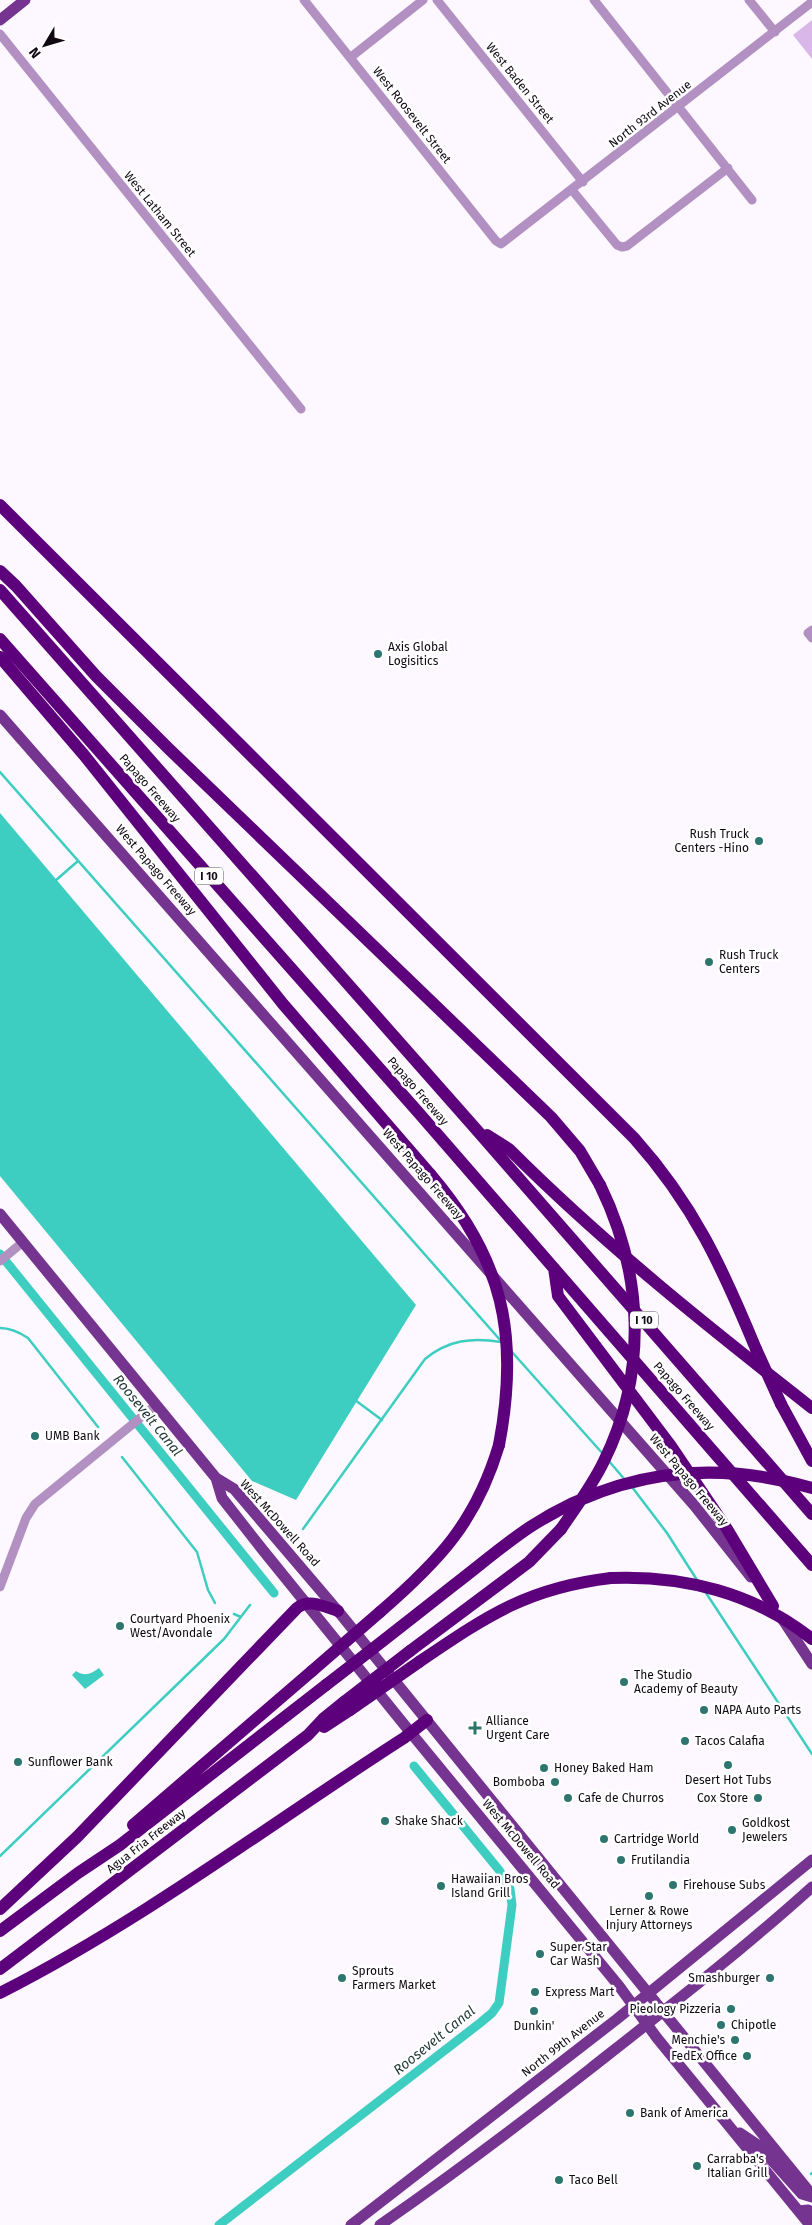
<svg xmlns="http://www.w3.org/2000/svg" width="812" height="2225" viewBox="0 0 812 2225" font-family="'Fira Sans',sans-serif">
<rect width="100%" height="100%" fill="#fdf8ff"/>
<path fill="#d9b8e9" d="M812,20V59L793,35Z"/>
<path fill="#3ecdc1" d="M0,813L416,1305L296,1500L252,1481L0,1176Z
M99,1668L104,1675L85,1689L72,1675L76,1671C85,1677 91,1674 99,1668Z"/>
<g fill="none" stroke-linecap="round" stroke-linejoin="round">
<path stroke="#3ecdc1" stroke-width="2.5" d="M0,772L501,1341
M55,881L78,861
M0,1328C11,1328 19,1332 28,1338L98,1427
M512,1352L603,1454
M355,1400L382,1420
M122,1457L197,1552L208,1590L215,1603
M608,1460L626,1481
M632,1487L667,1533L697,1580
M303,1529L425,1359C448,1340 472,1337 501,1342
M706,1593L812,1754
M234,1614L241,1617
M0,1856L224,1639L250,1605
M811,2174L812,2173"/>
<path stroke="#3ecdc1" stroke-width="9" d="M0,1254L274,1593
M219,2225L480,2023L492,2013L499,2003L512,1905L510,1889L499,1870L414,1766"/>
<path stroke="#b290c2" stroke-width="9" d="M304,0L496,241L501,244L812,2
M437,0L583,182
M594,0L752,200
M749,0L775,32
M0,34L301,409
M351,57L423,0
M572,190L617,245L622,247L627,246L728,168
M812,630L808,633L812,638
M0,1261L23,1242
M0,1587L26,1518L35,1504L156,1405"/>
<path stroke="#74348f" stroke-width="11" d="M0,20L25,0
M0,715L694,1505L751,1577
M0,1214L216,1478L234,1489L338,1611L812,2195
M216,1478L222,1498L262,1549L411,1733L619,1986L657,2038L810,2225
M783,1620L812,1664
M740,2133L758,2145L802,2194L812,2197
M799,2211L808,2210L812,2213
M351,2225L617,2019L812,1860
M380,2225C452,2175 521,2123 590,2069C665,2010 741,1951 812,1887"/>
<path stroke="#5d007b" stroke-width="12" d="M0,505L634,1138C694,1205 722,1267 756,1349
M0,571L16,586L96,676L168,748L551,1117L580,1151L600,1185
M0,590L475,1128L812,1514
M0,639L418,1112L812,1565
M0,657L84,755L283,1004L430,1174
M487,1135L509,1149C603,1243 707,1326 812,1408
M554,1268L558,1296L671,1446L727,1529L773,1606
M781,1404L812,1461
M380,1612C439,1561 476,1522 499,1445
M410,1651L529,1562L561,1529
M419,1662C487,1616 527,1588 611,1578
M324,1727L350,1710
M133,1825L312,1671
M0,1909L77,1837L297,1608C309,1598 325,1607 338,1611
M0,1931L78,1873L120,1845L326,1685
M0,1969L308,1735L323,1719L344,1702
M0,1993C142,1921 270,1824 404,1738L427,1720"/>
<path stroke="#5d007b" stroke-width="12" d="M430,1174C503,1259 520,1335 499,1445
M756,1349L781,1404
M561,1529C576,1507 592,1486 604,1461C648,1372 643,1273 600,1185
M611,1578C683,1575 755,1593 812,1639
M312,1671L380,1612
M326,1685C369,1652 412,1618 454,1585C479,1566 503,1545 530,1527C617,1471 712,1459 812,1488
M344,1702L410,1651
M350,1710L419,1662"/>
</g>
<g fill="#2d766f" stroke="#fff" stroke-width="2">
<circle cx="378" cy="654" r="5"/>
<circle cx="759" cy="841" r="5"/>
<circle cx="709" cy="962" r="5"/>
<circle cx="35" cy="1436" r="5"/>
<circle cx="120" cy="1626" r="5"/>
<circle cx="624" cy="1682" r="5"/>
<circle cx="704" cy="1710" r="5"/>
<path d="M472.5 1720.5h5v5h5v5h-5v5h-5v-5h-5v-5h5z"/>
<circle cx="685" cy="1741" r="5"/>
<circle cx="18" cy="1762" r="5"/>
<circle cx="728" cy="1765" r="5"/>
<circle cx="544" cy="1768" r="5"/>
<circle cx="555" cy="1782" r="5"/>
<circle cx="568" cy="1798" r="5"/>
<circle cx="758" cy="1798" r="5"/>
<circle cx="385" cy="1821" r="5"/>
<circle cx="732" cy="1830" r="5"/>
<circle cx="604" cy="1839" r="5"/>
<circle cx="621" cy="1860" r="5"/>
<circle cx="673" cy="1885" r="5"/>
<circle cx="441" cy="1886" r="5"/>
<circle cx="649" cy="1896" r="5"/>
<circle cx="540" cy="1954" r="5"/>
<circle cx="342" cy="1978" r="5"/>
<circle cx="770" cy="1978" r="5"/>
<circle cx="535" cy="1992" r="5"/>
<circle cx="731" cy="2009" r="5"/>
<circle cx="534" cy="2011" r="5"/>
<circle cx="721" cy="2025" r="5"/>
<circle cx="735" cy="2040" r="5"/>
<circle cx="747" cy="2056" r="5"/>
<circle cx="630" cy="2113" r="5"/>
<circle cx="697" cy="2166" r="5"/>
<circle cx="559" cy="2180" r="5"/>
</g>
<g text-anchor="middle" stroke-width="5" stroke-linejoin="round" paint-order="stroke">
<g fill="#fff" stroke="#58535a" stroke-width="1">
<rect x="195" y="867.5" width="28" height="17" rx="4"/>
<rect x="630" y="1311.5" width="28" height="17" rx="4"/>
</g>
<g font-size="11" font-weight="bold" fill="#100913">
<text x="209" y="880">I 10</text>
<text x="644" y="1324">I 10</text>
</g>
<g font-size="12" fill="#100913" stroke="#fff">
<text transform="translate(520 83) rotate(51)" y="4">West Baden Street</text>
<text transform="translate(650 114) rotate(-38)" y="4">North 93rd Avenue</text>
<text transform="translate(412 115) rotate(52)" y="4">West Roosevelt Street</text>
<text transform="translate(160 214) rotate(51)" y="4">West Latham Street</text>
<text transform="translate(150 788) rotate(49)" y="4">Papago Freeway</text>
<text transform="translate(156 870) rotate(49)" y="4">West Papago Freeway</text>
<text transform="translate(418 1091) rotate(49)" y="4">Papago Freeway</text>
<text transform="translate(423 1174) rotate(49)" y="4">West Papago Freeway</text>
<text transform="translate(684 1396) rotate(49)" y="4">Papago Freeway</text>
<text transform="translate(689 1480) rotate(50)" y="4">West Papago Freeway</text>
<text transform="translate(280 1523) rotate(48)" y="4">West McDowell Road</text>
<text transform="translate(146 1841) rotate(-38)" y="4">Agua Fria Freeway</text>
<text transform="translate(521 1844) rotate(50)" y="4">West McDowell Road</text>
<text transform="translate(563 2043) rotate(-38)" y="4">North 99th Avenue</text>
</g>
<g font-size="12" fill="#100913" stroke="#fff" text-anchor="start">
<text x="388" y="651">Axis Global<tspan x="388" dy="14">Logisitics</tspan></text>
<text x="749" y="838" text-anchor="end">Rush Truck<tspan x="749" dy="14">Centers -Hino</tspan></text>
<text x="719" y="959">Rush Truck<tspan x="719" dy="14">Centers</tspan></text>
<text x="45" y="1440">UMB Bank</text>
<text x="130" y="1623">Courtyard Phoenix<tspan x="130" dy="14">West/Avondale</tspan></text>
<text x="634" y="1679">The Studio<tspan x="634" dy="14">Academy of Beauty</tspan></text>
<text x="714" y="1714">NAPA Auto Parts</text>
<text x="486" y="1725">Alliance<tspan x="486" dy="14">Urgent Care</tspan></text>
<text x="695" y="1745">Tacos Calafia</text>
<text x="28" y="1766">Sunflower Bank</text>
<text x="554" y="1772">Honey Baked Ham</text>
<text x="728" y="1784" text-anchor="middle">Desert Hot Tubs</text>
<text x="545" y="1786" text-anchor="end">Bomboba</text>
<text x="578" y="1802">Cafe de Churros</text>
<text x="748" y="1802" text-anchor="end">Cox Store</text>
<text x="395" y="1825">Shake Shack</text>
<text x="742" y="1827">Goldkost<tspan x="742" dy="14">Jewelers</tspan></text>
<text x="614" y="1843">Cartridge World</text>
<text x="631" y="1864">Frutilandia</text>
<text x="451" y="1883">Hawaiian Bros<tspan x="451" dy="14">Island Grill</tspan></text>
<text x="683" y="1889">Firehouse Subs</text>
<text x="649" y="1915" text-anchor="middle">Lerner &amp; Rowe<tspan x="649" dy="14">Injury Attorneys</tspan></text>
<text x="550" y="1951">Super Star<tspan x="550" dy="14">Car Wash</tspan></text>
<text x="352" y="1975">Sprouts<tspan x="352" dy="14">Farmers Market</tspan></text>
<text x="760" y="1982" text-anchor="end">Smashburger</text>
<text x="545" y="1996">Express Mart</text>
<text x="721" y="2013" text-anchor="end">Pieology Pizzeria</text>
<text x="731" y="2029">Chipotle</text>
<text x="534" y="2030" text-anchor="middle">Dunkin'</text>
<text x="725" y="2044" text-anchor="end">Menchie's</text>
<text x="737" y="2060" text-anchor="end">FedEx Office</text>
<text x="640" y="2117">Bank of America</text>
<text x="707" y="2163">Carrabba's<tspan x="707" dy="14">Italian Grill</tspan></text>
<text x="569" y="2184">Taco Bell</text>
</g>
<g font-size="14" font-style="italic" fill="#1f3634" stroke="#fff">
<text transform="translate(148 1415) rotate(51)" y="5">Roosevelt Canal</text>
<text transform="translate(434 2040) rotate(-39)" y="5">Roosevelt Canal</text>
</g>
</g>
<g transform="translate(45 45) rotate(232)" stroke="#ffffff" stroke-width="4" paint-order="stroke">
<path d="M0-4L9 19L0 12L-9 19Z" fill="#100913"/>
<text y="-8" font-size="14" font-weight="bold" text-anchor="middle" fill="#100913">N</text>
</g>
</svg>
